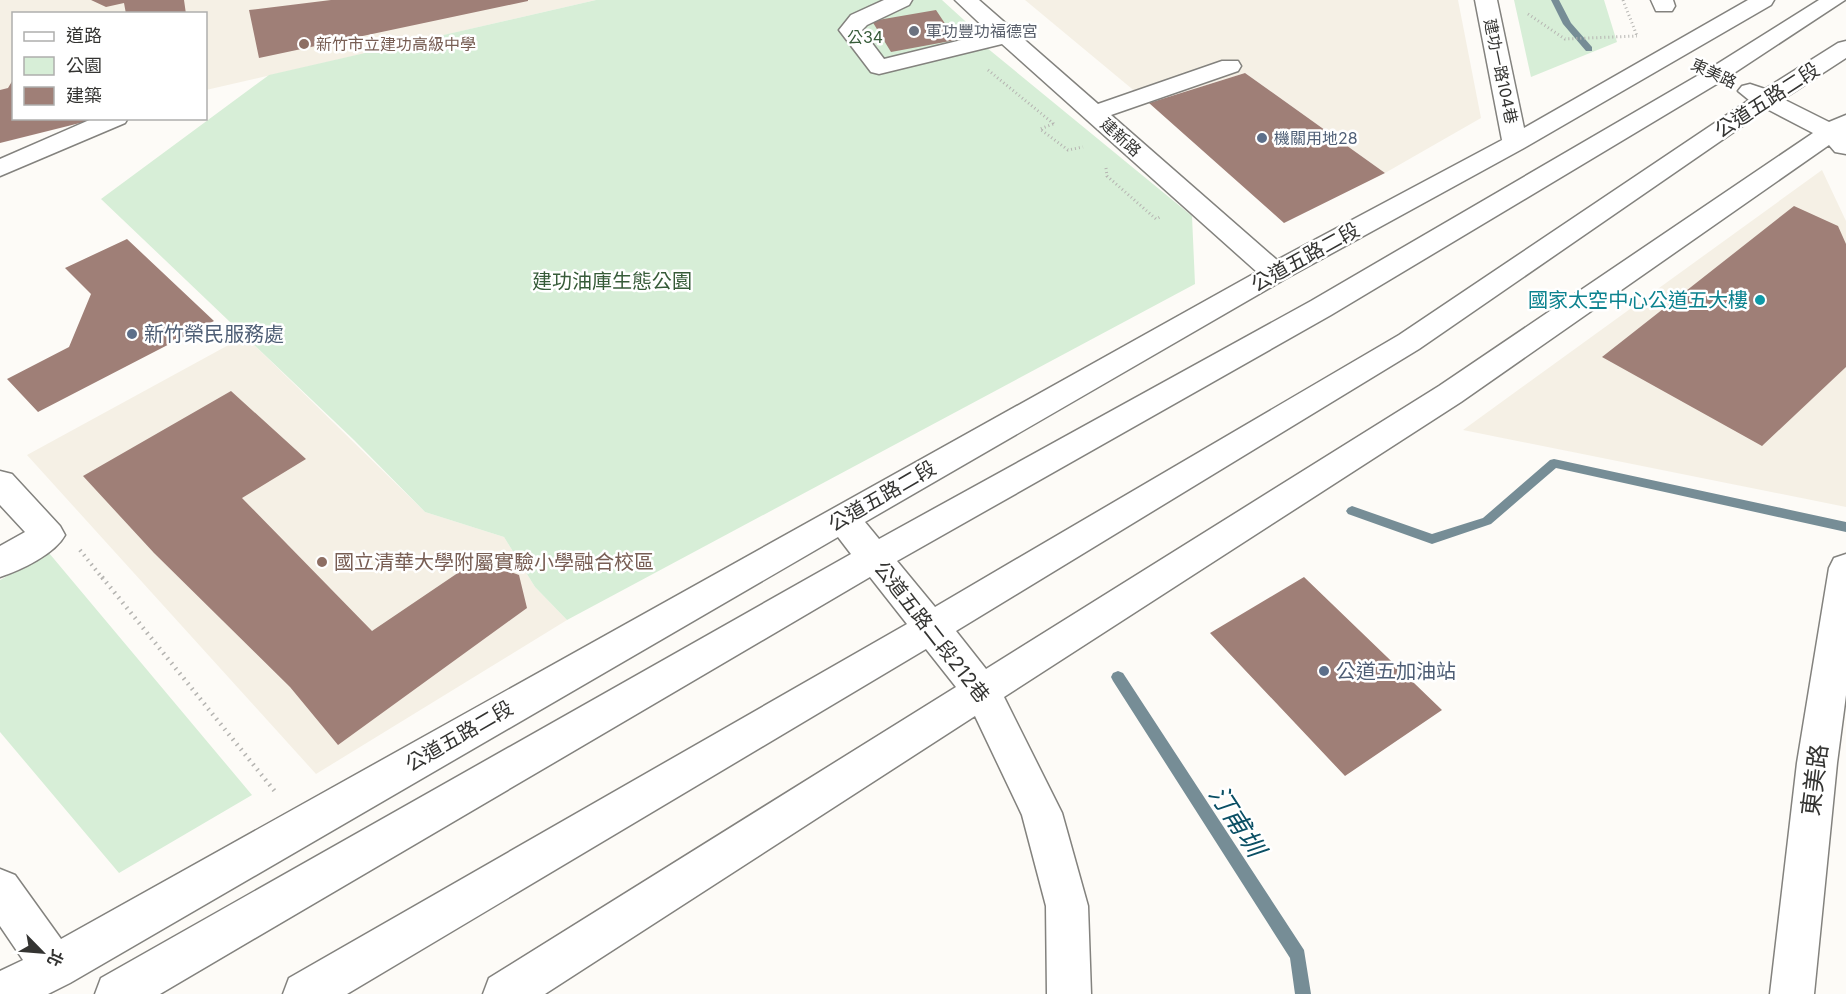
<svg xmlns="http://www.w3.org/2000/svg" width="1846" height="994" viewBox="0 0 1846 994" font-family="Inter,'Noto Sans TC',sans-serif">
<rect width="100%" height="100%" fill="#fdfbf7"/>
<path fill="#f5f0e5" d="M0,0H596L206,90V14H14V118L83,119L0,138Z
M1025,0H1458L1481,118L1385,173L1245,73L1149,103Z
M1822,170L1846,221V507L1463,430Z
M245,336L425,512L504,537L535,587L567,620L316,774L27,455Z"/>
<path fill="#d7eed7" d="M596,0H942L986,40L981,43L1192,216L1195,284L567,620L535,587L504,537L425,512L354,440L101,199L269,75Z
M1514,0H1604L1617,42L1531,77Z
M49,553L252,795L119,873L0,732V580Z"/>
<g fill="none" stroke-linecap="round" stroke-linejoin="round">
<path fill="#768d96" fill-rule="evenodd" d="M1551,0H1559L1571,23L1592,47V51H1586L1563,24Z
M1554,459L1846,522V532L1556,468L1491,524L1432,544L1348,514L1346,511L1348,508L1352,506L1432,534L1483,518L1550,460Z
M1118,671L1123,673L1304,950L1311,994H1295L1290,958L1113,681L1111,677L1113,673Z"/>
</g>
<path fill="#9f7f77" d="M91,0H184L186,14H126L124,3L106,7Z
M331,0H528V1L259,58L249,10Z
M936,10L956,40L891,52L872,21Z
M1245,73L1385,173L1284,223L1149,103Z
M14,78V118L96,119L0,143V90L8,88Z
M1794,206L1838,226L1846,244V367L1762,446L1602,357Z
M127,239L214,321L38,412L7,379L69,347L91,294L65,268Z
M231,391L306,459L242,498L372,631L477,560L519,575L527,608L338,745L290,687L154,553L83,476Z
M1304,577L1442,710L1345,776L1210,633Z"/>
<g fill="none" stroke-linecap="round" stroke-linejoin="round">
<g stroke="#83827e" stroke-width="3">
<path id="minor" d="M884,0H912L909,5L867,25L862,30L884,59L990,33L955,0H979L1098,104L1222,61H1238L1241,66L1238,71L1111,115L1277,260L1502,140L1475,0H1497L1524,128L1748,0H1774L1771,5L1524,148L1285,279L865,522L879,539L1311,301L1709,69L1819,0H1845L1725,79L1331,315L897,561L935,607L1399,335L1749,100L1738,91L1742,86L1750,84L1765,89L1838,43L1846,41V58L1783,99L1829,122L1846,115V154L1835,152L1829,145L1461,402L1004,697L1062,813L1088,906L1091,994H1047L1046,906L1022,815L975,716L545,994H483L489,978L956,687L926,649L347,994H283L289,978L907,624L870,577L160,994H95L101,978L851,554L838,537L70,983L48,994H0V971L23,960L0,926V869L15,875L61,939L1257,272L1002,44L879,74L871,72L839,30L851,15ZM1767,109L1813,133L1439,386L986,669L956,631L1419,349Z
M1651,0H1673L1675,6L1672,11H1656Z
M94,118H128L125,123L0,176V159Z
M0,471L12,474L60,526L65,535C55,554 21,570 0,577V546L25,532L0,505Z
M1846,554V695L1837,763L1814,994H1770L1797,763L1829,568L1834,558Z"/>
</g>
<path stroke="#b5b4b1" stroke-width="3" stroke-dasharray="1 3" stroke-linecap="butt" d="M1623,0L1637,36
M1528,14L1565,39L1637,36
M988,70L1054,124
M1053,124L1040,129L1068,150L1083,147
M1106,168L1107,176L1156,219L1162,216"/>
<path stroke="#b5b4b1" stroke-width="4" stroke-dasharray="1.5 4.5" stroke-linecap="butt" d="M80,550L103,579"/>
<path stroke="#b5b4b1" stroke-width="4.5" stroke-dasharray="1.5 5" stroke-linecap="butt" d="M102,577L277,794"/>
<use href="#minor" fill="#fff" fill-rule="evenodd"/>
</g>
<circle fill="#6b7280" stroke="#fff" stroke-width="2" cx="914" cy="31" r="6"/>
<g fill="#8d6e63" stroke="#fff" stroke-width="2">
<circle cx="304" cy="44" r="6"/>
<circle cx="322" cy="562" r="6"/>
</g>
<g fill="#5c6f8a" stroke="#fff" stroke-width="2">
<circle cx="1262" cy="138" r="6"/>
<circle cx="132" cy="334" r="6"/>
<circle cx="1324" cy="671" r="6"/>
</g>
<circle fill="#0f9aa8" stroke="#fff" stroke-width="2" cx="1760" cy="300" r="6"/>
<g text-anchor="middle" stroke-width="5" stroke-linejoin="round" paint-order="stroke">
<g font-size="16" fill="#5b616d" stroke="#fff" text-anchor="start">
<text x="926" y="37">軍功豐功福德宮</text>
</g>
<g font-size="16" fill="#365b38" stroke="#fff">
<text x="865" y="43">公34</text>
</g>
<g font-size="16" fill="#785e54" stroke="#fff" text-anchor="start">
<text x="316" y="50">新竹市立建功高級中學</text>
</g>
<g font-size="16" fill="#343432" stroke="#fff">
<text transform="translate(1501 71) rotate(78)" y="6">建功一路104巷</text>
<text transform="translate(1714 73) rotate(25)" y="6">東美路</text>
<text transform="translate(1121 137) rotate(42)" y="6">建新路</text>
</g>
<g font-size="16" fill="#4e5e75" stroke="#fff" text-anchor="start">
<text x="1274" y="144">機關用地28</text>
</g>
<g font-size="20" fill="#343432" stroke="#fff">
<text transform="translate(1767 100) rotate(-33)" y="7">公道五路二段</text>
<text transform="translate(1305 257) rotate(-29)" y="7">公道五路二段</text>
<text transform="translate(882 496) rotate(-30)" y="7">公道五路二段</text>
<text transform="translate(932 632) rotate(52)" y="7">公道五路二段212巷</text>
<text transform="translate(459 736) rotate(-30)" y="7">公道五路二段</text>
</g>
<g font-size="20" fill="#365b38" stroke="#fff">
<text x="612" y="288">建功油庫生態公園</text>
</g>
<g font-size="20" fill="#0d838f" stroke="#fff" text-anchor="end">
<text x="1748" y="307">國家太空中心公道五大樓</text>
</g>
<g font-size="20" fill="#4e5e75" stroke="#fff" text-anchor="start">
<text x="144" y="341">新竹榮民服務處</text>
<text x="1336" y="678">公道五加油站</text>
</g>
<g font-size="20" fill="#785e54" stroke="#fff" text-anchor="start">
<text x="334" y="569">國立清華大學附屬實驗小學融合校區</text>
</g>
<g font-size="24" fill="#343432" stroke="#fff">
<text transform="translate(1815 780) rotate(-83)" y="8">東美路</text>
</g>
<g font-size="26" font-style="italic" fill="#0a4f64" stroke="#fff">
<text transform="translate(1237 821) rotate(57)" y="9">汀甫圳</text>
</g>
</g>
<rect x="12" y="12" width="195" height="108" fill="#ffffff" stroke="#aeaead" stroke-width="1.5"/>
<rect x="24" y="32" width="30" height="9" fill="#ffffff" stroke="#aeaead" stroke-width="1.5"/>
<text x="66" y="42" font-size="18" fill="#343432">道路</text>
<rect x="24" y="57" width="30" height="18" fill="#d7eed7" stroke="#aeaead" stroke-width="1.5"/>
<text x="66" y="72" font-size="18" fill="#343432">公園</text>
<rect x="24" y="87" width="30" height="18" fill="#9f7f77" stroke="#aeaead" stroke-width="1.5"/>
<text x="66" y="102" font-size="18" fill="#343432">建築</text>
<g transform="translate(42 952) rotate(115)" stroke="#ffffff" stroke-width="4.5" paint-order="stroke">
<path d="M0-4.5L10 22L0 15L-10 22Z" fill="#343432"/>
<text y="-9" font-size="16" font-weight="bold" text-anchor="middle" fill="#343432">北</text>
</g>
</svg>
